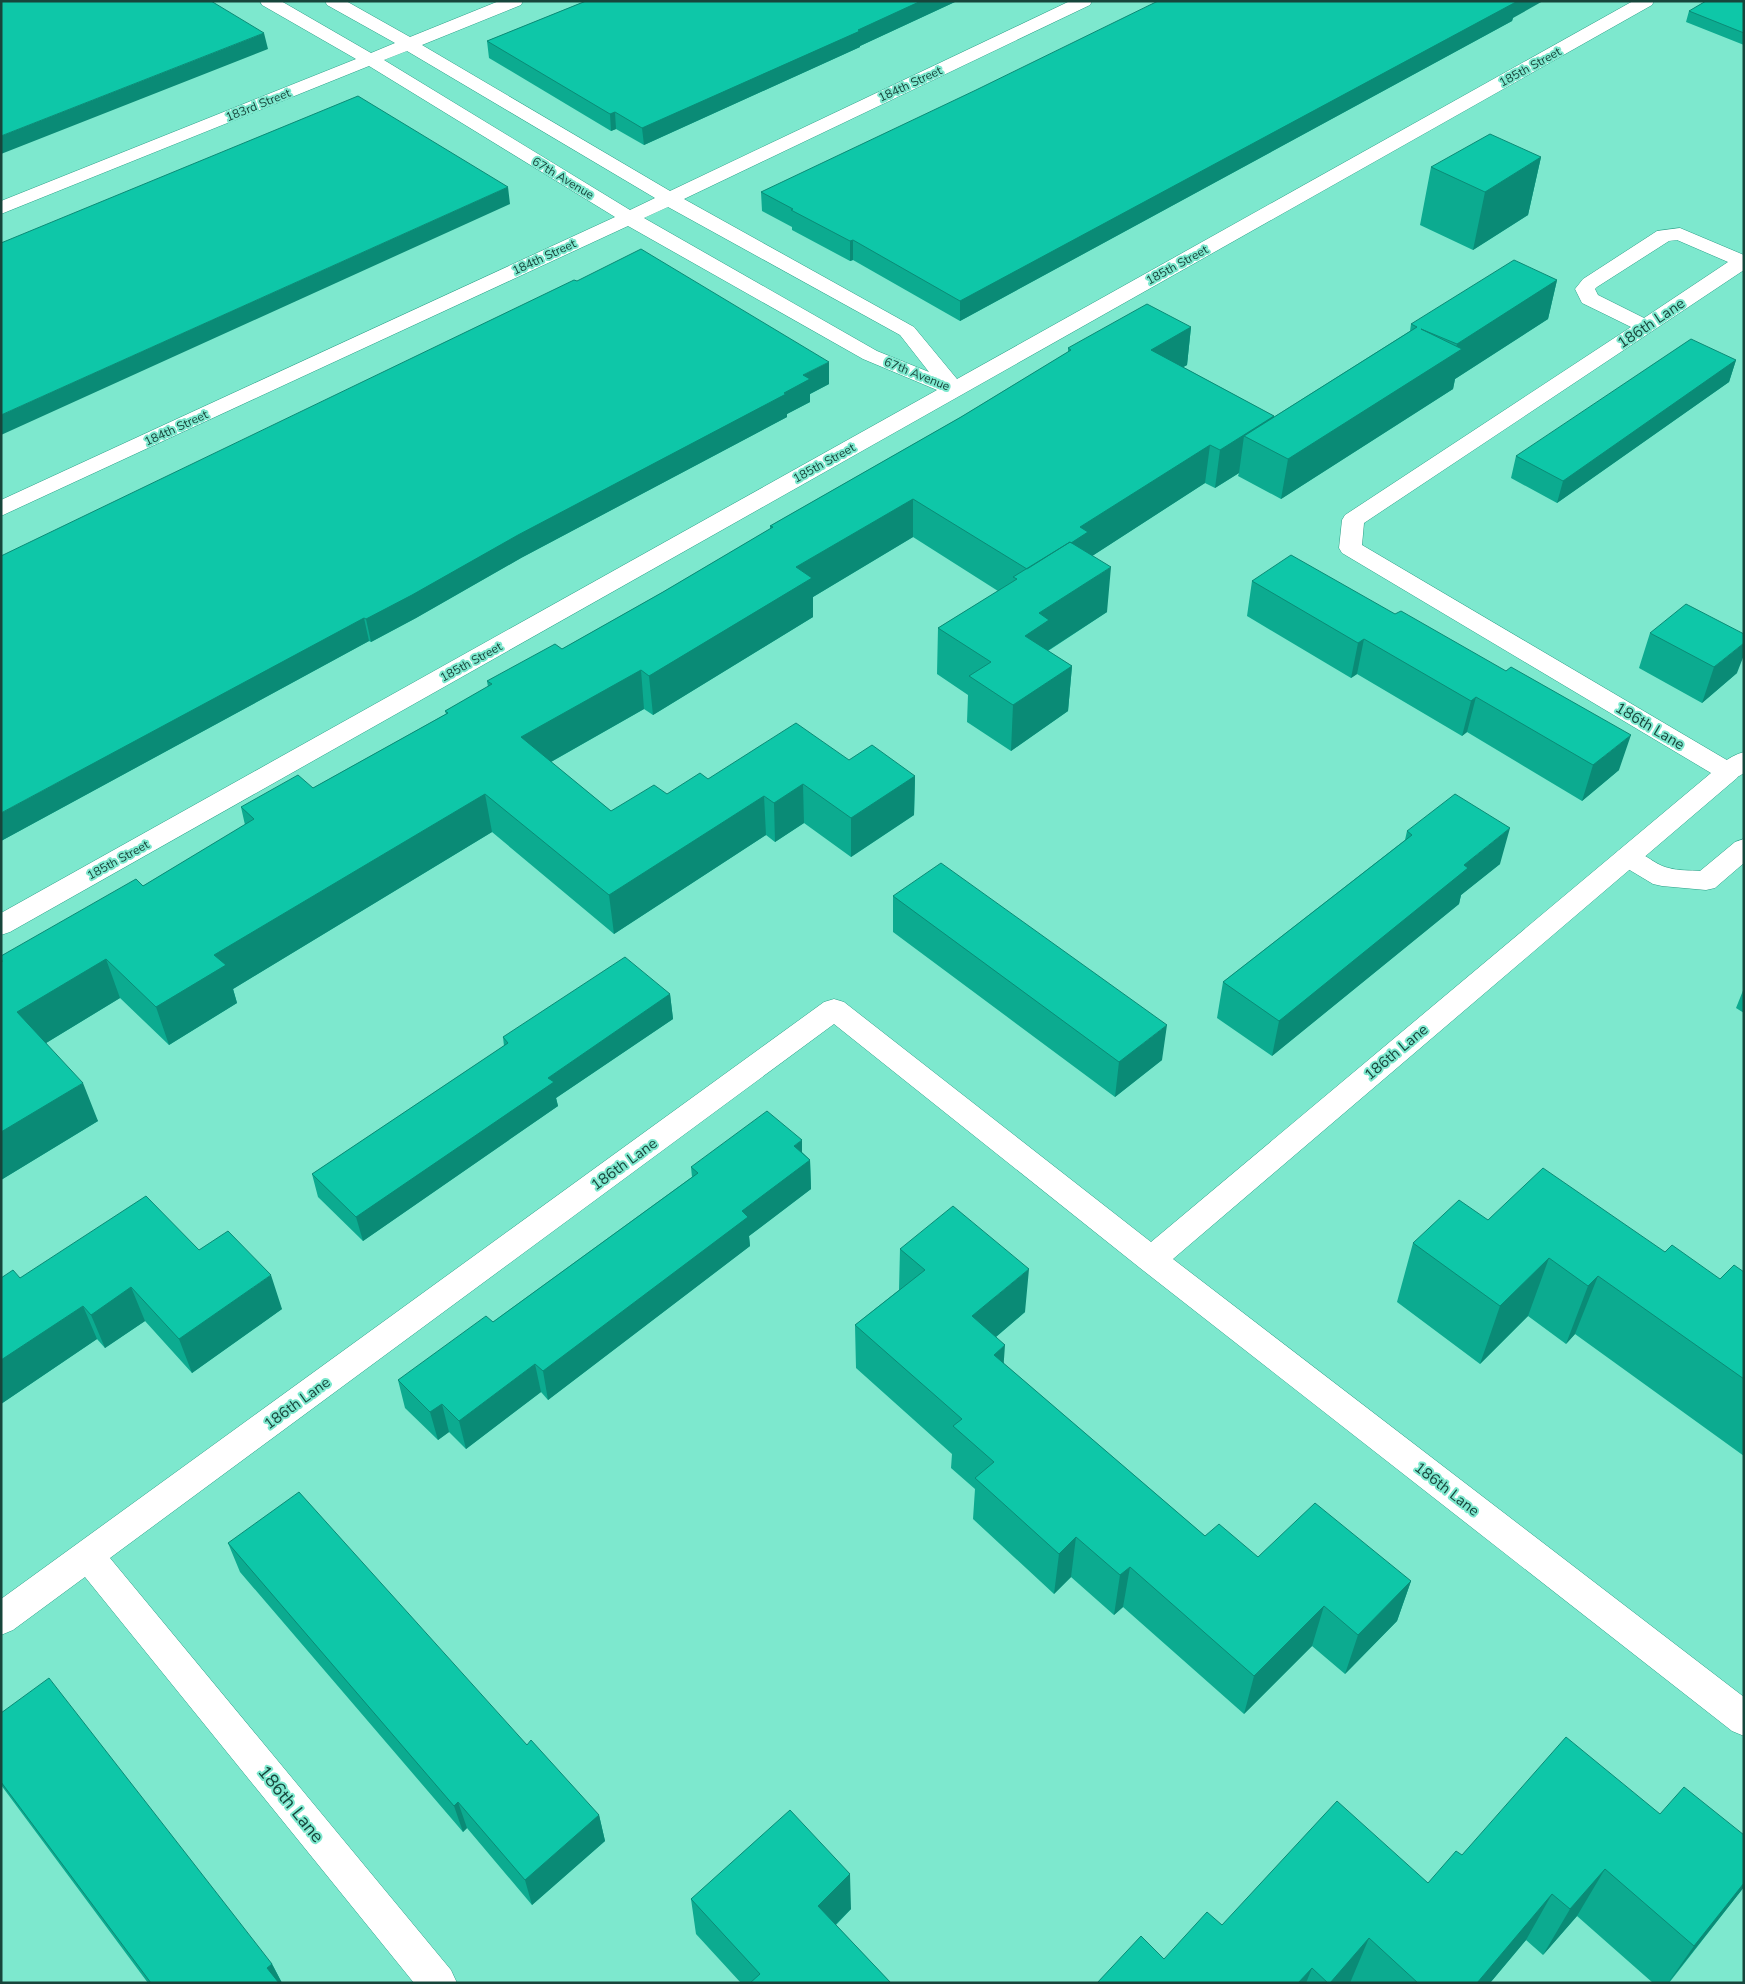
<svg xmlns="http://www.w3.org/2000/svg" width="1745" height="1984" viewBox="0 0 1745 1984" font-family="'Nunito Sans',sans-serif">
<rect width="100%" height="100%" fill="#7de8ce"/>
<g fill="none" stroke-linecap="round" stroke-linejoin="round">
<g stroke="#2a9f87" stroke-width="1">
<path id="lane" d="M1744,752V773C1735,779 1730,781 1719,778L1715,772C1722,762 1732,755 1744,752Z
M1744,839V863L1715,888L1706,890L1662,886L1653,884L1618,863L1614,857L1618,851C1639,844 1650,864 1669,868C1678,871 1690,870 1700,871L1735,842Z"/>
</g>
<g stroke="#2a9f87" stroke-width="1">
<path id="street" d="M260,1H281L371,53L395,43L327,5L325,1H346L410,37L499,1H523L521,5L422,45L670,191L1070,1H1092L1090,5L684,199L914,327L957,379L1633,1H1654L1652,5L10,932L1,935V913L937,390L863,359L628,226L1,516V500L615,217L369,66L1,214V201L356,59L262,5ZM407,51L655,198L630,210L384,60ZM668,207L900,335L929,372L877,351L644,218Z
M1680,228L1744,255V270L1364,523L1362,545L1737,766L1741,772L1737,778L1173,1259L1744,1697V1736L1732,1731L1140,1268L834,1024L110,1558L451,1970L457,1983H414L85,1577L13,1630L1,1635V1599L824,1002L834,999L844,1002L1151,1242L1711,773L1342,553L1339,548L1342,520L1345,515L1631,327L1582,303L1575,289L1583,279L1657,231ZM1677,240L1728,262L1644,318L1598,295L1595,289L1597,287L1669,241Z"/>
</g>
<use href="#lane" fill="#fff" fill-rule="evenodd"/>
<use href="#street" fill="#fff" fill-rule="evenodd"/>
</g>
<path fill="#0cab90" d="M586,1H957L860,46V47L644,145L616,129L611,131L489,58L487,41Z
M1744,1V45L1686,22L1689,11Z
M1513,18L1512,21L960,321L853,260L850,261L792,230V227L762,211L761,192Z
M1541,157L1528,215L1473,250L1420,225L1431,167Z
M1557,280L1548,319L1455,379L1453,389L1281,499L1238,476L1239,473L1215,488L1205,483L1092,556L1107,612L1048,651L1072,666L1068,711L1011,751L967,722L968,695L937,674L938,628L998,591L913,537L813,597V617L653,715L644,709L551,762L611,811L667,794L708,779L849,760L915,776L914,815L851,857L804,823L775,842L766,835L614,934L492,832L233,989L237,1003L169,1045L120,998L46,1043L98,1121L1,1180V956L143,886L245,825L241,807L313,788L446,714L445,711L488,687L487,681L562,649L663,592L770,529V526L961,417L1068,352V348L1191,327L1187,365L1183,367L1274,416V417L1410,331L1411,324Z
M577,281L829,384L810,394V402L787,414V417L521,558L416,618L371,642L369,641L1,841Z
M1736,360L1729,382L1557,503L1511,478L1516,456Z
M1252,581L1395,614L1619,770L1582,801L1467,732L1462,736L1357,674L1351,678L1247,616Z
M1650,633L1737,673L1702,703L1639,668Z
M1407,831L1500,864L1461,895L1459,904L1272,1056L1217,1018L1223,982L1405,840Z
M893,896L1162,1060L1115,1097L893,932Z
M1744,988V1013L1736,1008Z
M670,994L673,1019L556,1098L558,1106L363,1241L318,1197L312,1174L504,1046L503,1037Z
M802,1152L810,1160L811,1189L749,1236L750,1246L548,1400L541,1392L466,1449L449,1432L438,1440L405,1408L398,1380L493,1322L692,1177L691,1167Z
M1488,1220L1665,1252L1720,1279L1744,1272V1456L1575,1334L1566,1344L1528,1316L1480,1364L1397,1302L1413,1243Z
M900,1249L1025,1312L996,1337L1004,1364L1205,1536L1258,1557L1411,1581L1397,1621L1345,1674L1312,1646L1244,1714L1123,1607L1114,1615L1071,1577L1054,1594L973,1519L975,1489L951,1468L952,1454L856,1368L855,1325L899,1290Z
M199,1250L282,1309L192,1373L145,1321L105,1348L97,1339L1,1404V1278H20Z
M228,1543L527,1745L599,1815L605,1841L532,1905L467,1828L463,1832L240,1572Z
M1,1713L272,1964L282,1983H148L1,1785Z
M1660,1814L1744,1835V1887L1733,1901L1669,1983H1653L1577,1916L1543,1955L1526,1940L1490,1983H1097L1164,1959L1222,1925L1428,1883L1462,1855Z
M691,1899L851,1909L836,1925L891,1983H741L696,1934Z"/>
<path fill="#0a8b76" d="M921,1H957L860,46V47L644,145L642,128Z
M1514,1H1543L1513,18L1512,21L960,321V301Z
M264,33L268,49L1,154V136Z
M615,112L616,129L611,131L610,114Z
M1541,157L1528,215L1473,250L1485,192Z
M508,187L510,204L1,435V415Z
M853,240V260L850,261V241Z
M1557,280L1548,319L1455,379L1453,389L1281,499L1288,459L1455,353L1457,344Z
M1191,327L1187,365L1147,388L1151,350Z
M1736,360L1729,382L1557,503L1563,481Z
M829,362V384L810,394V402L787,414V417L521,558L416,618L371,642L366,619L518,535L784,393L803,375Z
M1274,416L1269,449L1244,436L1239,473L1215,488L1220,450Z
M1210,445L1205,483L1086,560L1026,608L1080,527Z
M913,499V537L813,597V617L653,715L649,676L796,567Z
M1111,567L1107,612L1047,651L1025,636L1039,613Z
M364,618L369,641L1,841V813Z
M1364,639L1357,674L1351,678L1358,643Z
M1744,643V655L1737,673L1702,703L1714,667Z
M1072,666L1068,711L1011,751L1013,705Z
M641,670L644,709L526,776L521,737Z
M1476,697L1467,732L1462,736L1471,701Z
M1631,735L1619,770L1582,801L1593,765Z
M915,776L914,815L851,857V818Z
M803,784L804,823L775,842L774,803Z
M485,794L492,832L233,989L237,1003L169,1045L156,1007L214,955Z
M764,796L766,835L614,934L609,895Z
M1510,828L1500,864L1461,895L1459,904L1272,1056L1279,1021L1464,865Z
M106,959L120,998L33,1051L17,1012Z
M670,994L673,1019L556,1098L558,1106L363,1241L356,1217L548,1078Z
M1167,1025L1162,1060L1115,1097L1119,1062Z
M83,1083L98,1121L1,1180V1132Z
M802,1140V1166L810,1160L811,1189L749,1236L750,1246L548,1400L543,1371L742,1211L794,1146Z
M1549,1258L1528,1316L1480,1364L1500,1306Z
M1029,1269L1025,1312L970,1359L972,1316Z
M271,1275L282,1309L192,1373L179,1339Z
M1598,1276L1575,1334L1566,1344L1588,1286Z
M131,1287L145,1321L105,1348L91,1315Z
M83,1306L97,1339L1,1404V1360Z
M1005,1345L1002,1387L994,1355Z
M535,1364L541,1392L466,1449L459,1421Z
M442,1404L449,1432L438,1440L430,1412Z
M1076,1537L1071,1577L1054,1594L1059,1554Z
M1130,1567L1123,1607L1114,1615L1120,1575Z
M1411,1581L1397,1621L1345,1674L1358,1635Z
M1324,1606L1312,1646L1244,1714L1254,1676Z
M458,1802L467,1828L463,1832L454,1806Z
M599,1815L605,1841L532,1905L525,1880Z
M1605,1869L1577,1916L1543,1955L1570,1909Z
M850,1874L851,1909L820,1940L818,1906Z
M1744,1883V1887L1733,1901L1668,1983L1694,1946Z
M1552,1894L1526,1940L1490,1983H1477Z
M1369,1938L1350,1983H1330Z
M272,1964L282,1983H275L267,1968Z
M1312,1968L1306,1983H1298Z"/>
<path fill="#0ec7a8" stroke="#0a8b76" d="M1,1H211L264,33L1,136Z
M586,1H921L858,30L860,31L642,128L615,112L610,114L487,41Z
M1158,1H1514L1516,2L960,301L853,240L850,241L791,210L793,209L761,192L976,90Z
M1706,1H1744V33L1689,11Z
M358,96L508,187L1,415V243Z
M1490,134L1541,157L1485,192L1431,167Z
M641,249L829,362L803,375L810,379L784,393L786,394L518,535L412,595L366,619L364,618L1,813V556L574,280L577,281Z
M1514,260L1557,280L1457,344L1421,329L1462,349L1288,459L1244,436L1417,327L1411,324Z
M1147,304L1191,327L1151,350L1274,416L1220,450L1210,445L1080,527L1088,532L1071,543L1070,542L1027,569L913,499L796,567L812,578L649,676L641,670L521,737L611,811L654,785L667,794L700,773L708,779L796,723L849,760L872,745L915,776L851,818L803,784L774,803L764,796L609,895L485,794L214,955L226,965L156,1007L106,959L17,1012L83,1083L1,1132V962H2L1,956L136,879L143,886L254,819L241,807L298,775L313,788L448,713L445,711L492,684L487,681L555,644L562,649L663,592L773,527L770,526L961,417L1071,350L1068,348Z
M1691,339L1736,360L1563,481L1516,456Z
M1070,542L1111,567L1039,613L1049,620L1025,636L1072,666L1013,705L969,676L991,662L938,628L1017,579L1013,577Z
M1291,555L1395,614L1401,611L1506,671L1511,667L1631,735L1593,765L1476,697L1471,701L1364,639L1358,643L1252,581Z
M1686,604L1744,634V643L1714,667L1650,633Z
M1455,794L1510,828L1464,865L1468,868L1279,1021L1223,982L1412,835L1407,831Z
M941,863L1167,1025L1119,1062L893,896Z
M625,957L670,994L548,1078L554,1082L356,1217L312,1174L508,1043L503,1037Z
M767,1111L802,1140L794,1146L810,1160L742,1211L748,1217L543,1371L535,1364L459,1421L442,1404L430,1412L398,1380L486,1316L493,1322L698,1173L691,1167Z
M1543,1168L1665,1252L1672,1245L1720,1279L1734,1265L1744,1272V1379L1598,1276L1588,1286L1549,1258L1500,1306L1413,1243L1459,1200L1488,1220Z
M146,1196L199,1250L228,1231L271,1275L179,1339L131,1287L91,1315L83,1306L1,1360V1278L13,1270L20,1278Z
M953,1206L1029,1269L972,1316L1005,1345L994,1355L1205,1536L1219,1524L1258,1557L1315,1503L1411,1581L1358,1635L1324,1606L1254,1676L1130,1567L1120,1575L1076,1537L1059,1554L975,1478L994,1462L953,1426L962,1419L855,1325L925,1270L900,1249Z
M299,1492L527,1745L531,1740L599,1815L525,1880L458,1802L454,1806L228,1543Z
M49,1678L272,1964L267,1968L279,1983H151L1,1782V1713Z
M1566,1737L1660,1814L1684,1787L1744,1835V1883L1694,1946L1605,1869L1570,1909L1552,1894L1477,1983H1418L1369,1938L1330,1983H1328L1312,1968L1298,1983H1097L1141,1936L1164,1959L1207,1912L1222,1925L1337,1801L1428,1883L1456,1851L1462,1855Z
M790,1810L850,1874L818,1906L891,1983H750L760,1974L691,1899Z"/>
<g text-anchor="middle" stroke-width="4" stroke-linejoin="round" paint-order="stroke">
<g font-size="12" fill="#17453b" stroke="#7de8ce">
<text transform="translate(1530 67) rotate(-29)" y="4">185th Street</text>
<text transform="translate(910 84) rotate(-25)" y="4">184th Street</text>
<text transform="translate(258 105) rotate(-22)" y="4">183rd Street</text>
<text transform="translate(563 178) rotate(31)" y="4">67th Avenue</text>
<text transform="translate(544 257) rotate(-25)" y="4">184th Street</text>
<text transform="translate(1177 265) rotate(-29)" y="4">185th Street</text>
<text transform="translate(917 374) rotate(22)" y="4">67th Avenue</text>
<text transform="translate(176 428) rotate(-25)" y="4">184th Street</text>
<text transform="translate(824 463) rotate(-29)" y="4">185th Street</text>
<text transform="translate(471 662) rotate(-29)" y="4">185th Street</text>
<text transform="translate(118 860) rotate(-29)" y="4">185th Street</text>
</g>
<g font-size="15" fill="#17453b" stroke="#7de8ce">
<text transform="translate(1651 323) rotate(-34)" y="5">186th Lane</text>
<text transform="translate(1650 726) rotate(31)" y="5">186th Lane</text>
<text transform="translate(1396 1052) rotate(-40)" y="5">186th Lane</text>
<text transform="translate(624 1164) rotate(-36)" y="5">186th Lane</text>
<text transform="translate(297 1403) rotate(-36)" y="5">186th Lane</text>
<text transform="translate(1447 1489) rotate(38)" y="5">186th Lane</text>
</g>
<g font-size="18" fill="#17453b" stroke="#7de8ce">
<text transform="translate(291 1804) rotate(51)" y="6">186th Lane</text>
</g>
</g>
<rect width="1745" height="1984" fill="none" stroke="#17453b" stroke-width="5"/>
</svg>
